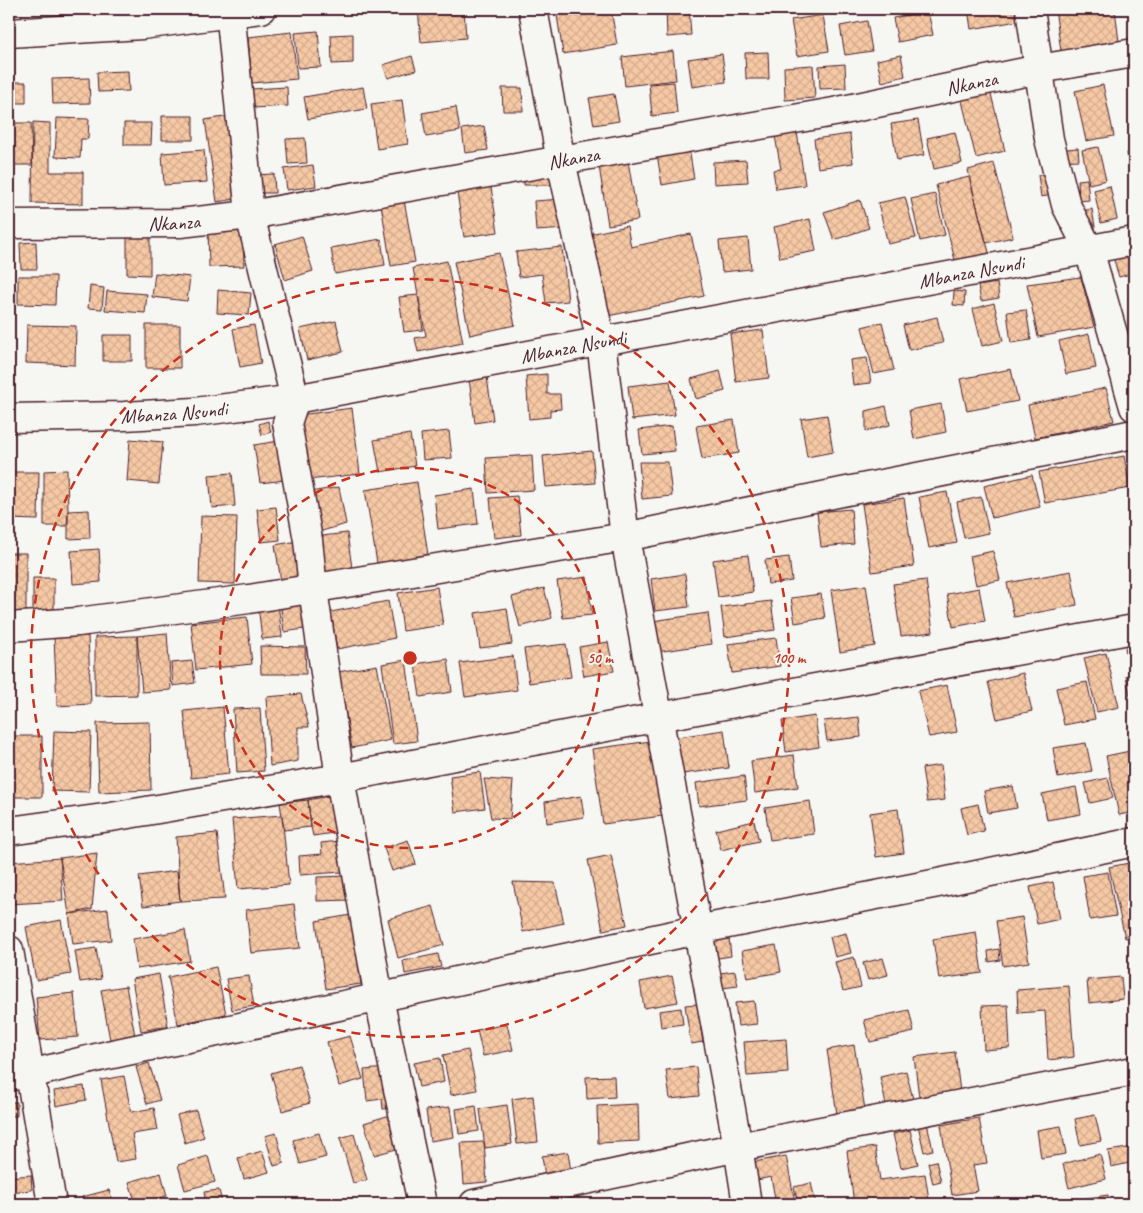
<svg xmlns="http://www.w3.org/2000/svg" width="1143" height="1213" viewBox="0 0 1143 1213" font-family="Caveat,sans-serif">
<defs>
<pattern id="building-cross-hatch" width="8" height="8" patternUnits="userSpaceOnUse" patternTransform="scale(1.25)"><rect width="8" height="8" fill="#f6c9a5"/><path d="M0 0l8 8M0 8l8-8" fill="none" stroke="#d4ac8e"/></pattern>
</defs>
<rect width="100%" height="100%" fill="#f6f6f2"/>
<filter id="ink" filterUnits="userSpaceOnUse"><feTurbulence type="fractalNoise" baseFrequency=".02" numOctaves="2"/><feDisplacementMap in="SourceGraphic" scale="10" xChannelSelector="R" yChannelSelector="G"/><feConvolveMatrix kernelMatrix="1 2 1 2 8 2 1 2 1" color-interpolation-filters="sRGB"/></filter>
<g filter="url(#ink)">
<path fill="url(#building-cross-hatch)" stroke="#4a1f2b" d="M418,9H464L466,38L421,42Z
M556,9H611L617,45L563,54Z
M666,9H689L691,35L667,37Z
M968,9H1016L1018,21L971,29Z
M1055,9H1115L1119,42L1061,51Z
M928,11L933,35L898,42L893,18Z
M823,15L829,51L797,56L791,20Z
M867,21L872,51L845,55L840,26Z
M318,31L321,67L298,68L295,33Z
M292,32L297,79L252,83L248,37Z
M353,34V63L332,64L331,35Z
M673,51L676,80L625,86L622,57Z
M768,52L769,79H746L745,53Z
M722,54L726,82L692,87L688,59Z
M901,55L905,76L882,82L877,60Z
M412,56L416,70L388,78L383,65Z
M845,64L846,88L820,89L819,66Z
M813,65L815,98L785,100L784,67Z
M128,71L129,91L98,92L97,72Z
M89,78L90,103L53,104L52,79Z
M9,82H26V103H9Z
M674,82L677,113L652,116L649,84Z
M1103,85L1114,136L1086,141L1075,91Z
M287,87L288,106L253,108L252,89Z
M363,87L367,109L308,119L304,97Z
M502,88H522L523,111H503Z
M990,90L1005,151L976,158L961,97Z
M614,94L619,121L594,125L589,98Z
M402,100L408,144L377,149L371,104Z
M456,107L460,131L426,137L422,113Z
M162,116H193V140H162Z
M230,116L242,198L217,202L205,120Z
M57,118L89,119L88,139H81L80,158L55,157Z
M918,120L924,155L897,160L891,124Z
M33,122L50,123V172H83V204L32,203Z
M9,123H31L32,165H9Z
M124,123H152L151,145H124Z
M484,126L488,150L465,153L462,129Z
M797,132L805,185L776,189L773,170L781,169L775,136Z
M955,132L962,163L934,169L927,138Z
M850,134L853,163L818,168L814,139Z
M305,138L307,163L288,164L286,139Z
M688,142L694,179L662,185L656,148Z
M1098,147L1106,180L1089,184L1082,150Z
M1078,148L1079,160L1057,161L1056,150Z
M204,150L207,182L164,185L162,153Z
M1134,152V187L1127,153Z
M746,160L748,182L714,184L713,162Z
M628,161L638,220L608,225L599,166Z
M994,163L1013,237L986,243L968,170Z
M313,165L316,186L287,190L284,169Z
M524,169H557V185H524Z
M274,174L275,193H252L251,175Z
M1049,174L1052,195L1041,197L1038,175Z
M969,177L990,256L956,264L936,185Z
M1087,179L1089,200L1079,201L1078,180Z
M490,181L498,232L464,237L456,186Z
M1110,186L1117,219L1101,223L1094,190Z
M403,194L415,262L391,266L380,198Z
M935,194L945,235L920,241L911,199Z
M905,197L916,238L888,244L878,203Z
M563,199L566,229L536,231L534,201Z
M860,200L869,228L834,240L824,212Z
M1092,209L1096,233L1075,238L1071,213Z
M810,219L816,251L780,258L774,227Z
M243,225L244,266L209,267L208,226Z
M627,226L631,247L691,234L704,296L603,317L585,235Z
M127,230H150V275L127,274Z
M302,236L313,271L285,280L275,244Z
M748,238L751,269L722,272L719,241Z
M381,239L385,265L335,274L331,248Z
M36,242L37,269H21L20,243Z
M1134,244V273L1119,277L1111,250Z
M562,247L568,301L546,303L542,274L519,277L516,252Z
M499,253L515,325L470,335L454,262Z
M447,261L463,343L418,352L415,338L426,336L413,268Z
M155,273L190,277L187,301L152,297Z
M18,276H56L55,305L18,304Z
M1081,277L1094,327L1038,337L1027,284Z
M997,283L999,298L981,301L978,286Z
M90,286L104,288L102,309L88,308Z
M218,290L251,293L249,315L217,313Z
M107,291L147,294L145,313L105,310Z
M954,291L965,292L964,306L953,305Z
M418,295L423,330L404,332L399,297Z
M994,303L1003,341L982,346L973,309Z
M1026,310L1031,340L1011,343L1007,312Z
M937,317L943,343L909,350L903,325Z
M336,321L343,352L307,360L300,329Z
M882,322L894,370L874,374L862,327Z
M27,325L76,326L75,365L26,363Z
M146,325H180V368H146Z
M254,325L261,363L240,367L233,329Z
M763,330L769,378L736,382L730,334Z
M1089,334L1096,368L1066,374L1059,341Z
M103,335H132V361H103Z
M867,358L871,383L853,385L850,360Z
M1011,369L1018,401L967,411L960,379Z
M720,371L725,391L696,399L691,379Z
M547,374V394H560L561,409L550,410V417L529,419L526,376Z
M487,377L493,420L475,423L469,379Z
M670,381L675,415L632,420L628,386Z
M1106,388L1114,421L1035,438L1028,405Z
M941,404L946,432L914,439L909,410Z
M886,406L890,425L866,431V411Z
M352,408L360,474L308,480L300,415Z
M827,415L833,452L807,457L801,419Z
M734,420L739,453L702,459L696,426Z
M268,421L271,432L262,435L259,424Z
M672,426L675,451L642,454L639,430Z
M449,431L452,458L423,460L421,434Z
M410,434L415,466L380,472L374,440Z
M130,439L163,442L159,484L127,481Z
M279,441L285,480L260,483L254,445Z
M592,451L595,483L546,487L543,456Z
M532,455L534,490L488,493L486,458Z
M1124,456L1130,488L1045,503L1039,472Z
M639,462H668L672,496L642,499Z
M67,470L68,511L67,526H44V471Z
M9,472H39L38,520L9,519Z
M232,473L235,506L212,508L209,475Z
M1032,475L1040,507L992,518L984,486Z
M417,482L428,555L377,563L365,490Z
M339,487L346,524L315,533L305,493Z
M474,489L478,524L438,529L434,495Z
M947,492L957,543L929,548L919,497Z
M517,496L521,535L494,538L490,498Z
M981,497L989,533L964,538L957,502Z
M904,498L914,566L872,572L862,504Z
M276,507L280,540L261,542L257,509Z
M851,509L854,544L821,547L817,512Z
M89,510L90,538L68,539V511Z
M201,516L237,517L235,584L199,583Z
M347,533L352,568L319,573L314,537Z
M303,540L309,577L281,581L275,545Z
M99,549L101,582L73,584L71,551Z
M993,551L1000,580L976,585L970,556Z
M9,553H26V617H9Z
M748,555L753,592L718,597L713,560Z
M789,557L792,581L768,584L765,560Z
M1071,571L1077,605L1014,617L1007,583Z
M685,574L689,607L655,611L651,579Z
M587,577L592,615L563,618L557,581Z
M33,578H54V614H33Z
M926,580L933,632L901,636L893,584Z
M866,585L875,646L840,652L831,590Z
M437,587L443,625L403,631L398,593Z
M544,588L552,618L520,627L512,597Z
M979,588L985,621L953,627L947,594Z
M821,594L825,618L795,623L791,598Z
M300,598L304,629L284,632L280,601Z
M388,601L395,638L337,649L331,612Z
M771,601L775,630L725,637L721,607Z
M278,603L282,637L262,639L258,605Z
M507,608L512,644L480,648L475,613Z
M708,613L712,644L656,652L652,621Z
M247,617L252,664L196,670L191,623Z
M167,633L171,690L142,692L137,636Z
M88,636L91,704L57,706L54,637Z
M137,636V695L95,696V637Z
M776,638L780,666L732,673L728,644Z
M608,642L614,671L584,676L579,647Z
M566,644L571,677L529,683L524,649Z
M260,646L305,647L306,674H261Z
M1134,646V666L1129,667L1125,648Z
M1106,653L1119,707L1097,712L1084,658Z
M513,656L517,690L465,697L460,663Z
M448,659L452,692L420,697L415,664Z
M406,660L417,741L393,744L382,664Z
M192,661L195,683L173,686L171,663Z
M377,665L391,740L352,748L338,672Z
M1023,673L1032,711L997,719L988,682Z
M1134,675V711H1133L1126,676Z
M1087,682L1095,719L1064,725L1056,688Z
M947,685L957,732L929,737L918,691Z
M301,694L309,727H298V761L270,766L266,697Z
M223,707L229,774L191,778L184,711Z
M260,708L264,771L237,773L233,709Z
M815,716L819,747L786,752L782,721Z
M859,717L861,737L827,741L824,721Z
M150,722L151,790L99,792L97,723Z
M724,730L729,768L682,774L677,737Z
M54,731L91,732L89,792L52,791Z
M9,736H42V797H9Z
M651,741L662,816L603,824L592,749Z
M1086,743L1092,771L1058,778L1053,748Z
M1130,751L1134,769V812L1119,815L1106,756Z
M794,755L798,787L755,793L751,761Z
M941,765L945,800L927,802L922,768Z
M480,772L485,808L455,812L450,776Z
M744,776L747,800L699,806L696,783Z
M1108,778L1113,798L1090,803L1085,783Z
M484,779L513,781L510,819L491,818Z
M1013,786L1017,808L988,813L984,791Z
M1076,787L1081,814L1047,820L1042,794Z
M334,795L340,832L313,836L311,827L308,800Z
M581,796L584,817L547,823L545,802Z
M308,800L311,827L284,830L280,803Z
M810,801L814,834L770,840L765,808Z
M978,804L984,831L967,835L961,808Z
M898,809L904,853L876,857L870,813Z
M282,815L289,885L238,889L232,819Z
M754,821L759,841L721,850L716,830Z
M217,833L225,899L180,901L176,837Z
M408,840L416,864L392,871L384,848Z
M339,841L342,872L300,875L299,856L322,854L321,843Z
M97,853L92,909L69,914L60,858Z
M611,855L627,925L603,930L588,860Z
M60,858L63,901L9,904V862Z
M1134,862V936L1125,938L1109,867Z
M177,871L180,901L143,906L139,876Z
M1108,872L1116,916L1090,920L1083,876Z
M349,876L350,900L317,901V877Z
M513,882L555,883L564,923L523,932Z
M1053,882L1060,919L1037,924L1030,887Z
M294,904L300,948L251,953L246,910Z
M433,906L444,945L398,958L388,919Z
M108,909L111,940L73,944L69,914Z
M351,915L361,984L326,989L316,921Z
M1022,917L1029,962L1003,966L996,921Z
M61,920L71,974L36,980L26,927Z
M185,930L190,961L137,969L133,939Z
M976,932L982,973L939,979L933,939Z
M846,933L851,953L835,957L830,937Z
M729,938L731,956L712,959L710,940Z
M776,945L781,972L747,978L742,951Z
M96,948L101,979L80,982L75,951Z
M999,949L1000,960L989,962L988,951Z
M438,954L441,967L405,974L403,961Z
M854,957L861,987L843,991L835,962Z
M883,958L888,975L868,980L863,963Z
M216,967L226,1014L178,1024L168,977Z
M735,971L738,986L722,988L720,973Z
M159,974L168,1026L141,1031L132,979Z
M249,976L254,1006L232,1010L226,979Z
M672,976L678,1002L644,1008L640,982Z
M1121,977L1123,999L1089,1003L1087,980Z
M126,986L135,1036L110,1040L101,990Z
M1069,986L1074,1057L1048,1060L1045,1011L1018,1013L1017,990Z
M74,993L78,1037L40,1040L36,997Z
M754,1001L757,1024L738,1026L735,1003Z
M697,1004L703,1042L691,1044L685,1005Z
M1008,1005L1010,1048L984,1050L982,1006Z
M681,1008L683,1024L661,1027L659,1011Z
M909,1010L914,1032L870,1042L864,1020Z
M507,1024L513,1050L483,1056L477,1030Z
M350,1036L363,1079L339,1086L327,1042Z
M786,1039L788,1073L747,1076L744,1042Z
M854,1045L865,1109L837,1114L827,1050Z
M468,1050L477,1090L451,1095L443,1055Z
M955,1052L960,1092L919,1097L914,1057Z
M440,1058L444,1082L419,1087L414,1063Z
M149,1063L160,1100L147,1104L136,1067Z
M299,1065L310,1103L282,1111L271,1073Z
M696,1067L699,1096L670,1099L666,1070Z
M387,1068L391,1108L383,1109L382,1099L367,1101L364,1070Z
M906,1071L913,1099L886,1105L880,1077Z
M124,1076L131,1112L154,1108L158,1130L132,1134L136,1159L116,1162L101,1080Z
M614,1076L615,1097L587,1099L586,1077Z
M84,1086L86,1100L56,1106L54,1091Z
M533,1096L538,1142L517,1144L512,1099Z
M9,1102H17V1116H9Z
M638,1104L639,1141L598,1143L597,1106Z
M507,1105L512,1144L485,1148L480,1109Z
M476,1106L479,1131L459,1134L456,1109Z
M450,1107L454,1137L430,1141L426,1110Z
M196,1110L204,1137L185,1143L177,1115Z
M390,1115L400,1148L374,1155L364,1123Z
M1095,1115L1101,1141L1080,1145L1075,1119Z
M979,1118L987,1163L973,1165L978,1191L952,1195L941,1125Z
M927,1123L933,1150L924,1152L918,1125Z
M1061,1126L1066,1154L1041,1158L1037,1130Z
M910,1130L918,1164L901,1168L893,1134Z
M276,1133L284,1163L274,1166L265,1136Z
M319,1133L326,1157L300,1164L293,1140Z
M354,1134L367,1180L353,1183L340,1138Z
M484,1142L487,1182L464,1184L461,1143Z
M875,1147L880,1180L925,1174L929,1200L894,1204H854L847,1151Z
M1134,1147V1162L1111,1167L1108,1151Z
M262,1151L269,1172L244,1179L238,1158Z
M568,1152L571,1172L545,1176L542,1156Z
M1100,1154L1106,1179L1069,1188L1063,1164Z
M208,1156L215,1182L185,1190L178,1165Z
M786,1156L795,1202L776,1204L771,1177L752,1181L749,1163Z
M936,1161L941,1182L933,1184L928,1163Z
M161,1173L167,1196L136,1204L129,1182Z
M31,1175L32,1190L9,1192V1177Z
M811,1183L816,1204H798L794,1187Z
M109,1190L113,1204H84L82,1197Z
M219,1190L222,1203L206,1204L204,1192Z
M1108,1195L1109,1204H1053V1203Z"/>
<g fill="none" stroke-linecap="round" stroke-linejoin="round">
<g stroke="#4a1f2b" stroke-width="31">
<g id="minor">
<path d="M230,9L250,215L295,399L287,423L308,540L313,589L340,778L379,998L422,1204"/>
<path d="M533,9L561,161L601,342L625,537L738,1147L747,1204"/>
<path d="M1030,9L1049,139L1066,205L1089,250L1134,407"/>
<path d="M9,33L142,25L261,9"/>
<path id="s1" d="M9,224L180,223L250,215L834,112L1039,69L1134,53"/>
<path id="s2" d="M9,418L124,416L195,412L295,399L1134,241"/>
<path d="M9,627L78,622L249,599L625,537L842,492L1134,434"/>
<path d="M9,831L111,817L340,778L659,717L1134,629"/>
<path d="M9,950L52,1204"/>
<path d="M9,1076L30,1074L108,1055L697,930L938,883L1134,842"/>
<path d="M474,1204L738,1147L1134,1071"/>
</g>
</g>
<use href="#minor" stroke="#f6f6f2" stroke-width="28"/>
</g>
</g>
<g fill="none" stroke="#c8321e" stroke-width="2.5" stroke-dasharray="9 6">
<circle cx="410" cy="658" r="190"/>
<circle cx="410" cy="658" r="379"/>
</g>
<g text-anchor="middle" stroke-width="4" stroke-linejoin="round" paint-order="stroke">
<g font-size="20" fill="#4a1f2b" stroke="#f6f6f2">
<text dy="7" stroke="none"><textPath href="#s1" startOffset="975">Nkanza</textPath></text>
<text dy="7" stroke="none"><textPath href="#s1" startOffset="570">Nkanza</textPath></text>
<text dy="7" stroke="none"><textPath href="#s1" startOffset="165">Nkanza</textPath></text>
<text dy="7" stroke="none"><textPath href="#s2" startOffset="975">Mbanza Nsundi</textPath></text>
<text dy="7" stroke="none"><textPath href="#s2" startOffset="570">Mbanza Nsundi</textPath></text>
<text dy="7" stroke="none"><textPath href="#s2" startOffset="165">Mbanza Nsundi</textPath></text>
</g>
</g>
<circle cx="410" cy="658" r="8" fill="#c8321e" stroke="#f6f6f2" stroke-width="2.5"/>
<g font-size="15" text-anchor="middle" font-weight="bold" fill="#c8321e" stroke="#f6f6f2" stroke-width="4" stroke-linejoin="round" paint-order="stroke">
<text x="600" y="663">50 m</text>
<text x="789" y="663">100 m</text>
</g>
<rect width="1143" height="1213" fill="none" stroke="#f6f6f2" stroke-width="30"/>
<rect x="15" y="15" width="1113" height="1183" fill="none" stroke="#4a1f2b" stroke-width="2" filter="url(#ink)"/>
</svg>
